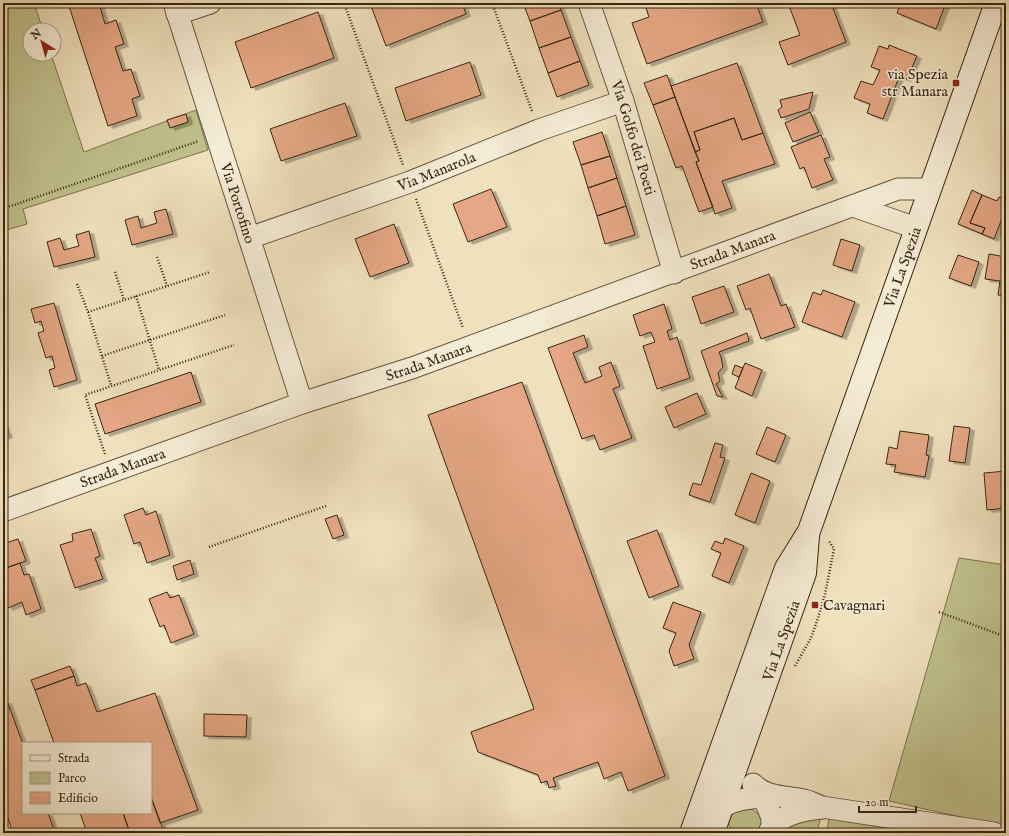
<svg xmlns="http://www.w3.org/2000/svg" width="1009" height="836" viewBox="0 0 1009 836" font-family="'IM FELL English',serif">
<defs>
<filter id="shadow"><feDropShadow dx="4.5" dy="2.5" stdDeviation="0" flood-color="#0004"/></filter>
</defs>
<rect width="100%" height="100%" fill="#f0e1be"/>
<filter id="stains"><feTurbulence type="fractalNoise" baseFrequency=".005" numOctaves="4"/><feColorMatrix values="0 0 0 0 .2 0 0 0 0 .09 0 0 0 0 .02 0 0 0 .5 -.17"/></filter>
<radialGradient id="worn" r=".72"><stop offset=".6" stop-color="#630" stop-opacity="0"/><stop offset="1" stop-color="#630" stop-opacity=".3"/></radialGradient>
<path fill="#c0c18d" stroke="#7c744f" d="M3,3H34L43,30H30V54H51L84,152L196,110L208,150L23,209L27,224L3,231Z
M959,558L1006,565V827L889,801Z
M746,807C755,810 762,815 762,825L757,833H736C727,827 727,822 729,812Z
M821,816L817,833H782L789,825Z
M829,818L904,829L903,833H829L827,831Z"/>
<path fill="#e5a785" stroke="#382611" filter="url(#shadow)" d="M68,3H99L105,24L116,20L124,44L115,47L123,71L131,69L140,96L132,99L137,116L108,126Z
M370,3H462L466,14L386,46Z
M523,3H559L561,10L530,21Z
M659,3H674L675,7L685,3H756L763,22L647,64L632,23L649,17L646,8Z
M788,3H831L846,42L788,65L779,42L800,35Z
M901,3H946L936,29L897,13Z
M561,10L571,37L539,48L530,21Z
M318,12L334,58L251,88L235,42Z
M571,37L580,61L548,73L539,48Z
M889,45L917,56L907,79L899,77L883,119L867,113L870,104L854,98L861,81L873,85L880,70L871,67L879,46L888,49Z
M580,61L589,85L557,97L548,73Z
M470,62L481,95L406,121L395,88Z
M737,63L763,133L742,140L734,118L694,132L700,150L695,152L671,86Z
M667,75L675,97L653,105L644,83Z
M813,92L809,109L781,118L778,110L782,107L780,100Z
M675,97L699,161L696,162L713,207L699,212L682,166L676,168L653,105Z
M345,103L357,136L281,161L270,129Z
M810,112L819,132L793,142L785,123Z
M186,114L188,122L170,128L167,120Z
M734,118L742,140L763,133L775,164L722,181L732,208L715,214L696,162L699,161L695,152L700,150L694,132Z
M602,132L610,156L581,165L573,142Z
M821,135L830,157L824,159L833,180L812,188L804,167L800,169L791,147Z
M610,156L617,178L588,188L581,165Z
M617,178L626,206L597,216L588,188Z
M491,189L507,227L468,242L453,204Z
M972,190L982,195L970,223L985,228L982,234L958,224Z
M982,195L997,201L999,197L1006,200V208L994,239L982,234L985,228L970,223Z
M626,206L635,235L605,244L597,216Z
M166,209L173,234L132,245L125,220L138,216L141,228L157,223L154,212Z
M394,224L409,263L370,277L355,239Z
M89,231L95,257L54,267L47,242L60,238L64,250L79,246L76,235Z
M841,239L860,245L852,271L833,265Z
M989,254L1006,257V296L998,295L1000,281L985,279Z
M958,255L979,262L971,286L949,278Z
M769,274L781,306L786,304L795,327L761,339L750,308L746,310L737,286Z
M724,286L734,312L701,324L692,297Z
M823,290L855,302L842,337L802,322L813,292L821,295Z
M54,303L77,380L54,387L49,370L55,368L52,356L46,358L38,333L44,331L41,321L35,323L31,309Z
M664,304L672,329L667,331L670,340L677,337L690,378L657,389L643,346L655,342L651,332L640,336L633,315Z
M747,333L749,341L719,352L721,357L723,367L718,373L720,381L716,384L723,397L717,396L701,351Z
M584,335L588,347L573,353L585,383L602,376L599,367L611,362L620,386L613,389L632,438L600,450L594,435L582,439L548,348Z
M745,363L762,370L752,396L735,388Z
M735,365L743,368L739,377L732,374Z
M191,372L201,402L105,434L95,404Z
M522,382L665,776L628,791L621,772L604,779L598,762L553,778L556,786L549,788L547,781L541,783L538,775L478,752L471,732L534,709L428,415Z
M697,393L706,414L674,428L665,407Z
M3,423L8,435L3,437Z
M954,426L970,428L965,463L949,461Z
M767,427L786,435L775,462L756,454Z
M900,431L929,435L926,455L929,456L925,477L894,472L896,465L886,464L889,447L897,449Z
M715,443L723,445L720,457L725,458L710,502L689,495L693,483L701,485Z
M1006,471V508L987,510L984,473Z
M751,473L770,481L755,523L735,515Z
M143,508L146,515L156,511L170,555L147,563L140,542L134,544L124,515Z
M337,515L344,535L333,539L325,519Z
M91,529L100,556L95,558L103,579L75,588L60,545L73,541L72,534Z
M657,530L679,586L649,598L627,541Z
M725,538L744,546L729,583L712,576L721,553L711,549L715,541L723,544Z
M18,539L26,561L3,569V544Z
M190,560L194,574L177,580L173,566Z
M20,563L24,575L29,574L41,609L26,615L22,602L8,608L3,593V569Z
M167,592L170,598L179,595L194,634L171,643L164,625L160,627L149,599Z
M673,602L701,612L689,645L694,659L674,666L669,651L676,633L663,628Z
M70,666L74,676L35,690L31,680Z
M74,676L77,686L86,683L97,712L155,693L198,810L160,823L151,797V743H54L35,690Z
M7,701L23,744V813H48L55,833H13L3,804V702Z
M204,714L247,715L246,737L204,736Z
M151,797L163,829L151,833H130L123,813H151Z
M80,813H123L130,833H87Z"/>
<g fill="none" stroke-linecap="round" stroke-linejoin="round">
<g stroke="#66553c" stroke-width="23">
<g id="street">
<path id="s1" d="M174,3L302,403"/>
<path id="s2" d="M589,3L623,101L674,273"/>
<path d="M177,14L210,3"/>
<path d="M853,206L916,228"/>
<path id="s3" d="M249,238L410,182L539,130L623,101"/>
<path id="s4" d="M3,511L302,403L412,368L898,189H930"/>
<path d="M753,784C766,798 786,796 804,800C810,801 816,805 822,807L994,833"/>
<path d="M755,787C761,795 773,813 772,824C772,827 770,830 769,833"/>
<path d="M711,815C727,799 753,797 775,796"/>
<path d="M769,833C778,814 803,810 822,808"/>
</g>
</g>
<g stroke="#382611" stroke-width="24">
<g id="secondary">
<path id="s5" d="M691,833L786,568L809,531L996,3"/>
<path id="s6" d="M713,833L805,573L808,536"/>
</g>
</g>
<path stroke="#382611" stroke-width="2.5" stroke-dasharray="1 2" stroke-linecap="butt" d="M344,3L403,165
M492,3L532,111
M416,199L463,328
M3,207L11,206L199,141
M157,257L167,286
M115,272L124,300
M77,284L88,312L111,385
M136,296L159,370
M88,312L210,272
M102,356L225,315
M105,454L85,395L234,345
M209,547L326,506
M939,612L1006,637
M795,666L811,638L818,618L825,594L834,549L829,541"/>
<use href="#street" stroke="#f5ecd5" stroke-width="21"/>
<use href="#secondary" stroke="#f5ecd5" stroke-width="22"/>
</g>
<g fill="#8f2418" stroke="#f5ecd5" stroke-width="1.5">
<rect x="952" y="79" width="8" height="8" rx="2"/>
<rect x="811" y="601" width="8" height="8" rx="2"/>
</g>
<g text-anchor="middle" stroke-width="3" stroke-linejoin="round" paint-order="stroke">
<g font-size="15" fill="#382611" stroke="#f5ecd5" text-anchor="end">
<text x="948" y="79">via Spezia<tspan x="948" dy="17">str Manara</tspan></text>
<text x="823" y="610" text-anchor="start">Cavagnari</text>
</g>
<g font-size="15" fill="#382611" stroke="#f5ecd5">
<text dy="5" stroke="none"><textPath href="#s2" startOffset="142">Via Golfo dei Poeti</textPath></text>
<text dy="5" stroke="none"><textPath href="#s3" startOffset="199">Via Manarola</textPath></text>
<text dy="5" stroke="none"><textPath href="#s1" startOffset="210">Via Portofino</textPath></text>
<text dy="5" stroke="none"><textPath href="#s4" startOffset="775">Strada Manara</textPath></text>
<text dy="5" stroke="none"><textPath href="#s5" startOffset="605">Via La Spezia</textPath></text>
<text dy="5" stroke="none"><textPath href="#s4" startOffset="451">Strada Manara</textPath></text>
<text dy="5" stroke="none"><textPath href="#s4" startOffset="127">Strada Manara</textPath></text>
<text dy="5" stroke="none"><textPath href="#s6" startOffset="204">Via La Spezia</textPath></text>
</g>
</g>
<rect width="1009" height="836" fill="none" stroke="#f0e1be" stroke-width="16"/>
<rect x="4" y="4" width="1001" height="828" fill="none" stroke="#382611" stroke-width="2"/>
<rect x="8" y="8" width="993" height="820" fill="none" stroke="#382611"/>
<rect x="22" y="742" width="130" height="72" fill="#f5ecd5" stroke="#a99d87"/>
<rect x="30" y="755" width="20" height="6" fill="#f5ecd5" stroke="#a99d87"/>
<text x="58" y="762" font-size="12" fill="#382611">Strada</text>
<rect x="30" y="772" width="20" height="12" fill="#c0c18d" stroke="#a99d87"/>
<text x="58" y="782" font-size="12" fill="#382611">Parco</text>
<rect x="30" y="792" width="20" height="12" fill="#e5a785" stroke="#a99d87"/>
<text x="58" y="802" font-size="12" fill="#382611">Edificio</text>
<g transform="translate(42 42) rotate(323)"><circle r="19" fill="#f5ecd5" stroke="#a99d87"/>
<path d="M0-3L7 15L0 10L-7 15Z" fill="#8f2418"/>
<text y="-6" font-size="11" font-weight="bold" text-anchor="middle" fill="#382611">N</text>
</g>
<path d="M859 806v6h57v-6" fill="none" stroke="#382611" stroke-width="2"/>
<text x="865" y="806" font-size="12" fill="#382611" stroke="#f5ecd5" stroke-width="3" paint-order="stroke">20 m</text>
<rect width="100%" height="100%" filter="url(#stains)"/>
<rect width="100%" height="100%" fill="url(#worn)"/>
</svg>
